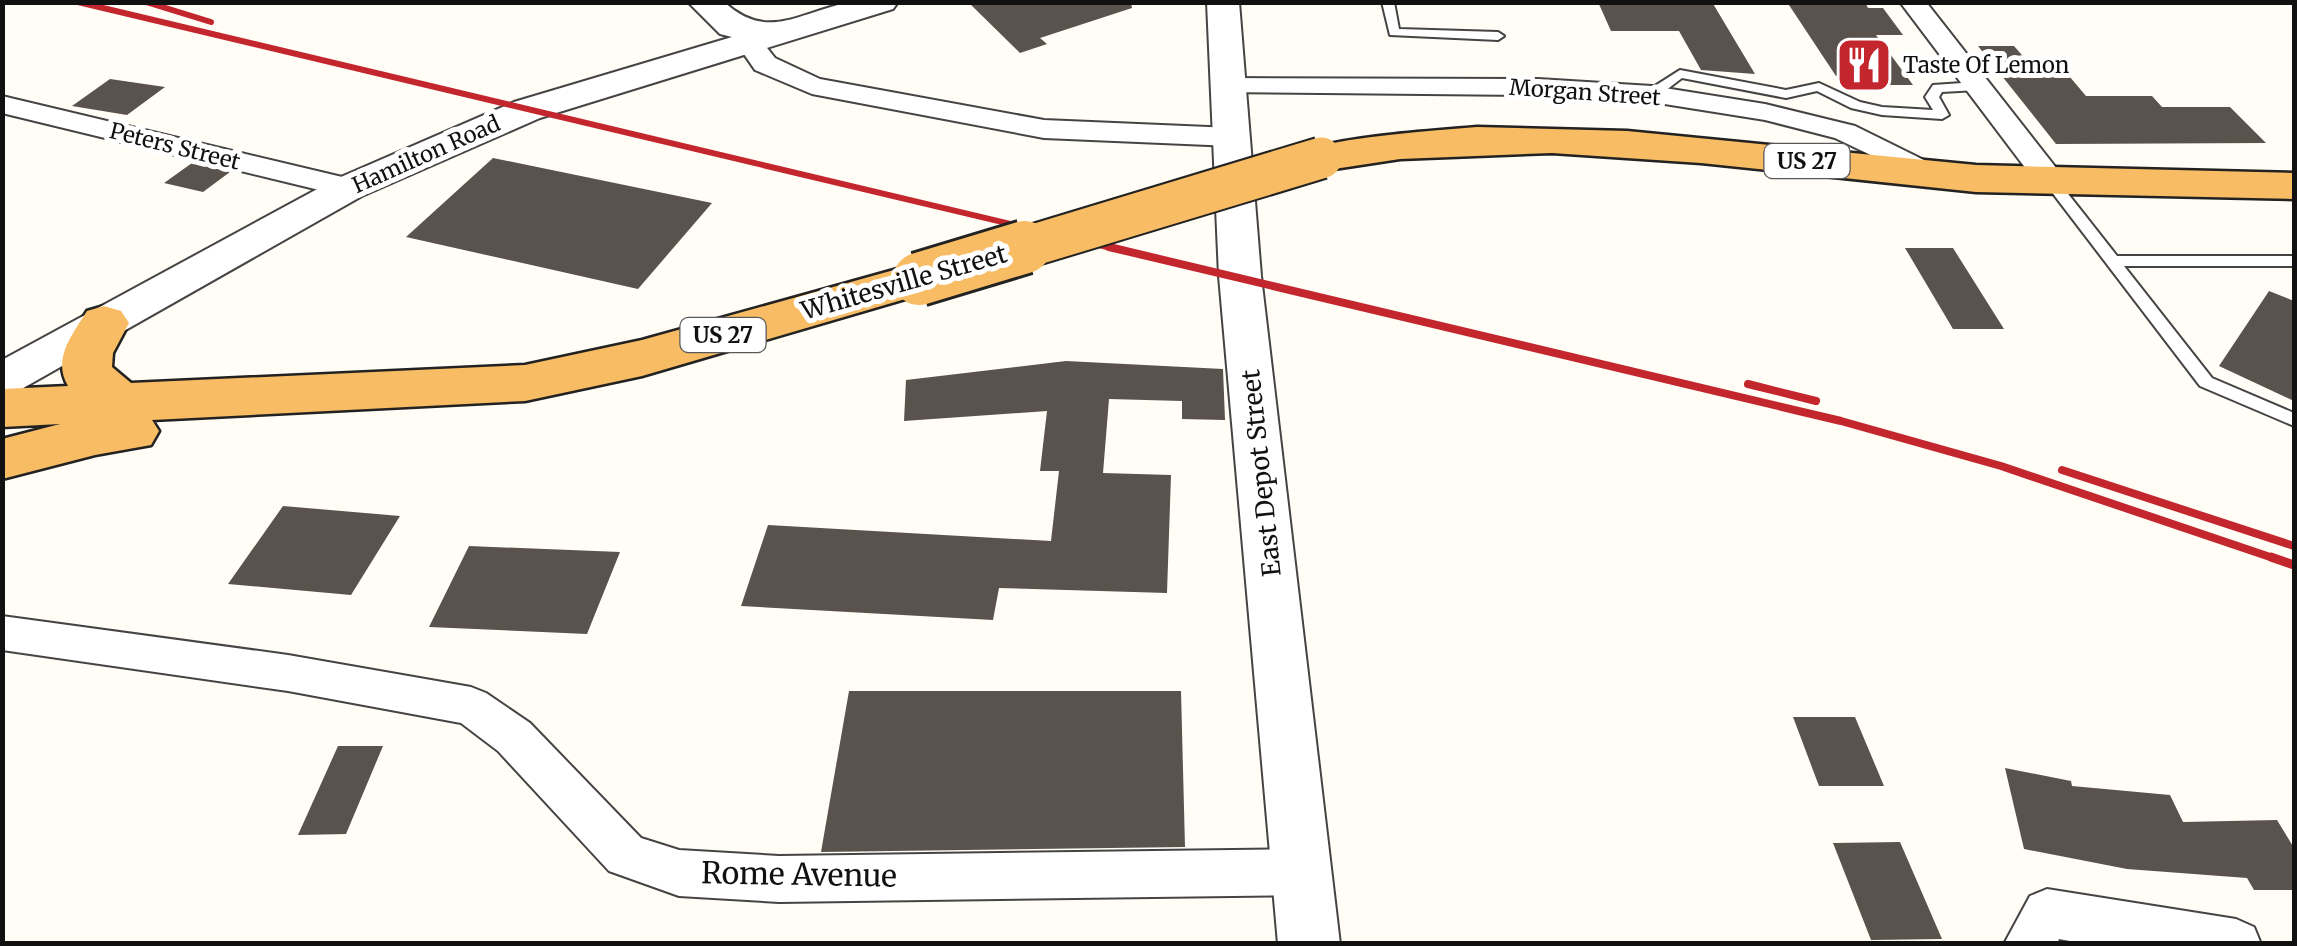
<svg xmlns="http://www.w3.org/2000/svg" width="2297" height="946" viewBox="0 0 2297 946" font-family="Merriweather,serif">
<rect width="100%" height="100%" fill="#fffdf5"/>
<path fill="#5a524d" d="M968,2H1131L1132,8L1040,38L1047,44L1020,53Z
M1598,2H1712L1755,74L1701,70L1679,31H1611Z
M1787,2H1865L1868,8H1883L1903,35H1876L1913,85H1876L1869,75L1836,76Z
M1978,46H2014L2035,70H2064L2086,96H2152L2162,107H2230L2266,143L2056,144Z
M110,79L165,87L127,115L72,106Z
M493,158L712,203L638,289L406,237Z
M192,163L230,172L203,192L164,183Z
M1905,248H1953L2004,329H1953Z
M2269,291L2294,301V401L2219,366Z
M1066,361L1223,369L1225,420L1182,419V401L1109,399L1103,473L1171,475L1167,593L999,588L993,620L741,606L768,525L1051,541L1059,471H1040L1047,411L904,421L906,380Z
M283,506L400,516L351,595L228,584Z
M469,546L620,552L587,634L429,627Z
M849,691H1181L1185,847L821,852Z
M1793,717H1855L1884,786H1819Z
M338,746H383L346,834L298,835Z
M2005,768L2071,781L2072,786L2170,795L2183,822L2277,820L2294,848V890H2254L2247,878L2127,869L2024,849Z
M1900,842L1942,939L1871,940L1833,843Z"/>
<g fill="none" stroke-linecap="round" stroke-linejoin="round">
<g stroke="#444" stroke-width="4">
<path id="service" d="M1382,2H1394L1399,29L1498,32L1504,36L1498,40L1390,35Z
M1680,70L1786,90L1819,83L1860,102L1882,107L1933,110L1925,97L1933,85L1977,82L1983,86L1977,90L1942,92L1939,97L1949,115L1942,119L1882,115L1851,108L1817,91L1786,98L1682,78L1657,97H1647V91Z
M2053,180L2058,181L2117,256H2294V266H2124L2212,378L2294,413V426L2200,386L2048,187V181Z"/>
</g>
<g stroke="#444" stroke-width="4">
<path id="minor" d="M1900,2H1926L2064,178L2068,184L2064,190H2042Z
M748,33L757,35L775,58L820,79L1044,120L1232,128L1242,131L1246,137L1242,143L1232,146L1044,138L812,94L755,70L735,41Z
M1228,78L1538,79L1652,86L1765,104L1855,126L1940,168L1944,174L1940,180L1929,183L1835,138L1765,120L1652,102L1538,95L1218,92L1214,86Z
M2,96L359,181L363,188L359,195L348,197L2,113Z
M2,616L288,655L471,687L486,693L530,723L641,838L679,850L779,856L1304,849L1321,856L1328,872L1321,888L1304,895L779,902L679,896L609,871L498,751L461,723L288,691L2,650Z
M2047,889L2236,919L2254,927L2261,944H2086L2059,939L2057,944H2004L2030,896Z"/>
</g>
<g stroke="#444" stroke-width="4">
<path id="tertiary" d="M688,2H724C766,40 795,15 842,4C859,0 880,2 898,2L893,9L540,118L362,196L18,391L2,396V360L334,180L514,102L732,37L720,34Z
M1207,2H1239L1261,276L1340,944H1278L1219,276Z"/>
</g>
<g stroke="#222" stroke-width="5">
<path id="trunk" d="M1477,127L1627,131L1976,165L2294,173V199L1976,192L1701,163L1552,153L1400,159L1321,171L1306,167L1299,158L1306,149C1362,135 1420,132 1477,127Z
M919,263L936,268L943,279L936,290L642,376L525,401L152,420L159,431L151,445L95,455L2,479V439L60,424L2,427V389L68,386C52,359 72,335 87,311L104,306L121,311L129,323L113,353L112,367L131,383L525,365L642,340Z"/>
</g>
<use href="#service" fill="#fff" fill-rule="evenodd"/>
<use href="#minor" fill="#fff" fill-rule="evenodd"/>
<use href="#tertiary" fill="#fff" fill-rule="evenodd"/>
<use href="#trunk" fill="#f7bc64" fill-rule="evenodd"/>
<path stroke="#c4262e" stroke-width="6" d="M78,2L1120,250
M146,2L211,22"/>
<path stroke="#c4262e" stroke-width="8" d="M1109,247L1841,421L2001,466L2279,560
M1748,384L1816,401
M2062,470L2294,546"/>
<path stroke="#c4262e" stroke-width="9" d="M2271,557L2294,565"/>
<g stroke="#222" stroke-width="45" stroke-linecap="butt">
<path id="trunk-bridge-far1" d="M1017,250L1321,158"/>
</g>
<g stroke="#222" stroke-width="58" stroke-linecap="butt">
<path id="trunk-bridge" d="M919,279L1025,247"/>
</g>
<use href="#trunk-bridge-far1" stroke="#f7bc64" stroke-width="41"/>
<use href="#trunk-bridge" stroke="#f7bc64" stroke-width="52"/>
</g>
<defs>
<g id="restaurant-square" transform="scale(2.875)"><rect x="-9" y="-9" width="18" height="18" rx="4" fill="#c4262e" stroke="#fff"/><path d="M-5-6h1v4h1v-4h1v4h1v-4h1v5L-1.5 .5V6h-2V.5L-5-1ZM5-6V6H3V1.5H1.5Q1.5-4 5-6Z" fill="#fff"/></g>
</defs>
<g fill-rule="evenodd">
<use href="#restaurant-square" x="1864" y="65"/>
</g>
<g text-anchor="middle" stroke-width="10" stroke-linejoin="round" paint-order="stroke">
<g font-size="22" fill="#111" stroke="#fff" text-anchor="start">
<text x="1903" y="73">Taste Of Lemon</text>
</g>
<g font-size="22" fill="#111" stroke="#fff">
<text transform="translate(1585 92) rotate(4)" y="8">Morgan Street</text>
<text transform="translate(175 146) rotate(14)" y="8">Peters Street</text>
<text transform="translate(426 154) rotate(-24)" y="8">Hamilton Road</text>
</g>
<g fill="#fff" stroke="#585858" stroke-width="2.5">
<rect x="1764.5" y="144" width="85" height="34" rx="8"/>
<rect x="680.5" y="318" width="85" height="34" rx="8"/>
</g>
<g font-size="22" font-weight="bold" fill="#111">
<text x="1807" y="169">US 27</text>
<text x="723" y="343">US 27</text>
</g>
<g font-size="25" fill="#111" stroke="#fff">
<text transform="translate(904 282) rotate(-16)" y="9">Whitesville Street</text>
<text transform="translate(1261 473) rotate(-96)" y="9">East Depot Street</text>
</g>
<g font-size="30" fill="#111" stroke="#fff">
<text transform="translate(799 875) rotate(1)" y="10">Rome Avenue</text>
</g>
</g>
<rect width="2297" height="946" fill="none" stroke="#111111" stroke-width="10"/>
</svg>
